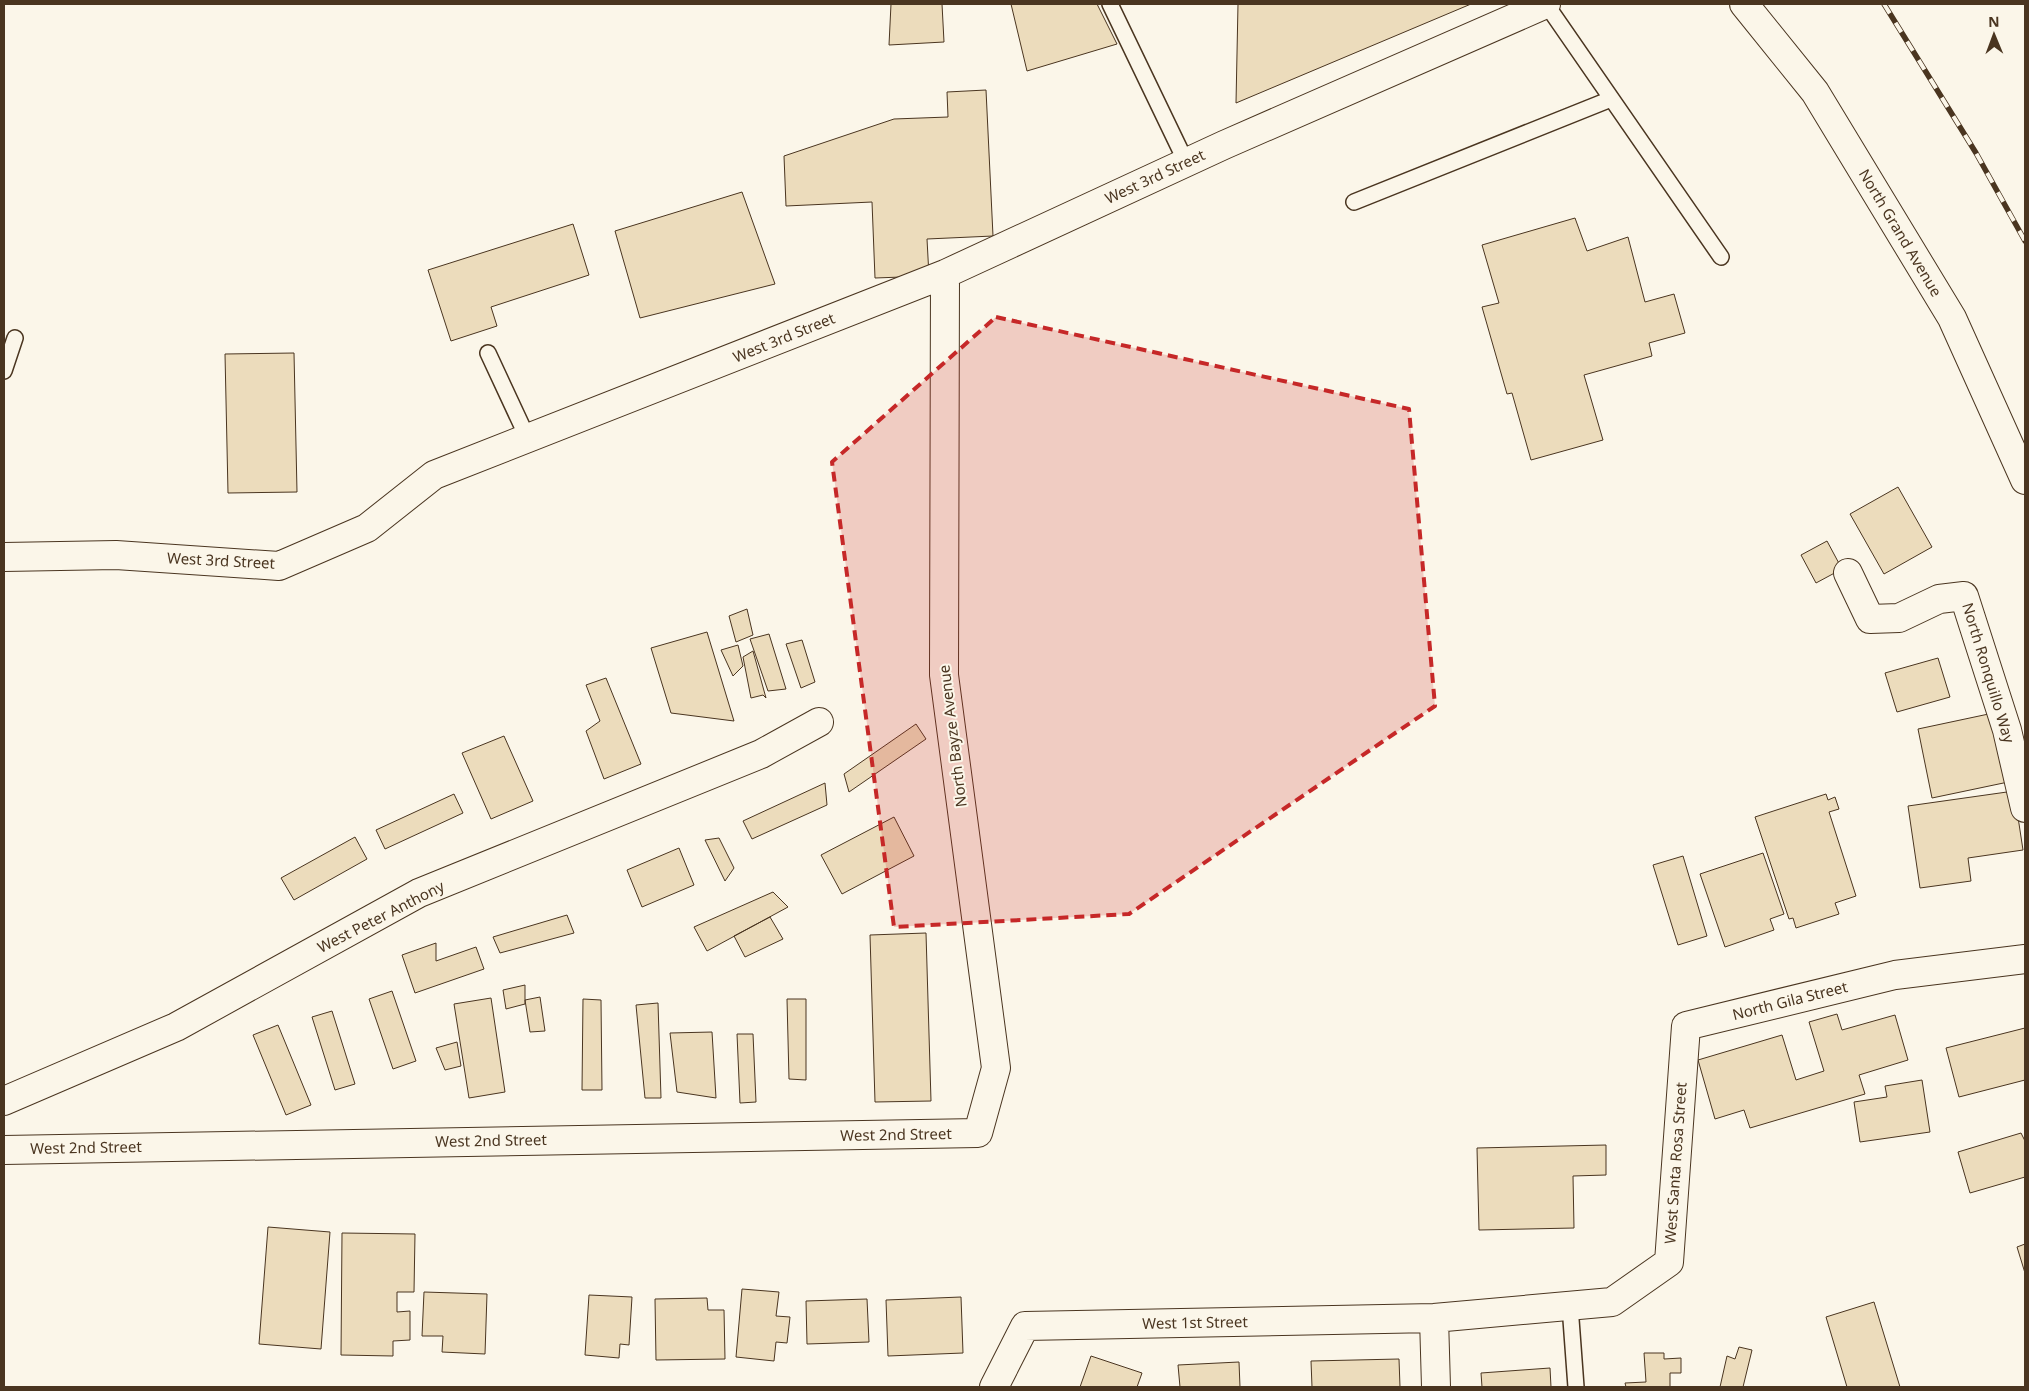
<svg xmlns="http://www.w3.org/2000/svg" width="2029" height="1391" viewBox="0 0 2029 1391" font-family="'Noto Sans',sans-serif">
<rect width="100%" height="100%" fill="#fbf6e9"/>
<path fill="#ecdcbc" stroke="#4a3520" d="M891,4H942L944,42L889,45Z
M1011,4H1097L1117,44L1027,71Z
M1238,4H1471L1236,103Z
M986,90L993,236L927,239L929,276L875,278L872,202L786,206L784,156L894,119L948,117L947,92Z
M742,192L775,284L640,318L615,231Z
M1575,218L1587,251L1628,237L1645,302L1674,294L1685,333L1649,343L1652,356L1584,375L1603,440L1531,460L1512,393L1507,394L1482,307L1499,303L1482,245Z
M573,224L589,275L491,307L497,326L451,341L428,270Z
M294,353L297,492L228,493L225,354Z
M1898,487L1932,547L1884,574L1850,514Z
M1827,541L1842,569L1816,583L1801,555Z
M747,609L753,635L736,642L729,616Z
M707,632L734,721L671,713L651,648Z
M769,634L786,689L768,691L750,639Z
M802,640L815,682L801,688L786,644Z
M738,645L743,666L733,676L721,650Z
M753,651L766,698L763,695L751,698L743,657Z
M1938,658L1950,697L1897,712L1885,673Z
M606,678L641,764L604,779L586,731L600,721L586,685Z
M1998,712L2013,781L1932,798L1918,729Z
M916,724L926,739L849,792L844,774Z
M504,736L533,801L491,819L462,753Z
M825,783L827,805L752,839L743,821Z
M2014,791L2023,850L1968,858L1971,881L1920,888L1908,806Z
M454,794L463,813L385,849L376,830Z
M1826,794L1828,800L1835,797L1839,809L1829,812L1856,896L1835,903L1839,914L1796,928L1793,918L1789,919L1755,817Z
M894,817L914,856L842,894L821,855Z
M355,837L367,859L294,900L281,878Z
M719,838L734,868L725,881L705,840Z
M679,848L694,885L642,907L627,870Z
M1763,853L1784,914L1770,919L1774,930L1725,947L1700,874Z
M1683,856L1707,936L1678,945L1653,865Z
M773,892L788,907L707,951L694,927Z
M567,915L574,933L500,953L493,937Z
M770,917L783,939L745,957L734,936Z
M926,933L931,1101L875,1102L870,935Z
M436,943V961L476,947L484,969L415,993L402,955Z
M525,985V1004L506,1009L503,990Z
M392,991L416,1061L393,1069L369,999Z
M540,997L545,1031L530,1032L525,1000Z
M491,998L505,1092L469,1098L454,1004Z
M583,999L601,1000L602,1090H582Z
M787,999H806V1080L789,1079Z
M658,1003L661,1098H645L636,1005Z
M332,1011L355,1084L335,1090L312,1017Z
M1837,1014L1842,1030L1895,1015L1908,1060L1859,1075L1865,1094L1750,1128L1744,1110L1715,1119L1698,1060L1782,1035L1796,1080L1824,1071L1809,1022Z
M278,1025L311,1105L286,1115L253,1035Z
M2025,1028V1080L1959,1097L1946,1048Z
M712,1032L716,1098L677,1092L670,1033Z
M737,1034H753L756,1102L740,1103Z
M457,1042L461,1066L445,1070L436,1048Z
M1922,1080L1930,1132L1860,1142L1854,1102L1887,1097L1885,1086Z
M2021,1133L2025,1141V1177L1970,1193L1958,1152Z
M1606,1145V1175L1573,1176L1574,1228L1479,1230L1477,1148Z
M268,1227L330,1232L321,1349L259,1344Z
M342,1233L415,1234L414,1292H397V1312L410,1311V1340L393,1341V1356L341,1355Z
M2025,1244V1273L2017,1247Z
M742,1289L779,1292L776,1316L790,1317L787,1343L776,1342L774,1361L736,1357Z
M424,1292L487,1294L485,1354L442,1352L443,1336H422Z
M589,1295L632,1297L629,1345L620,1344L619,1358L585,1355Z
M961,1297L963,1353L888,1356L886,1300Z
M707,1298L708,1310H724L725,1359L656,1360L655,1299Z
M867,1299L869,1342L807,1344L806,1301Z
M1874,1302L1900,1387H1847L1826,1317Z
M1739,1347L1752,1350L1743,1387H1720L1727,1356L1735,1359Z
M1644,1353H1664V1359L1681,1358V1373H1670V1387H1626L1625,1383L1646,1382Z
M1091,1356L1142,1373L1137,1387H1080Z
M1399,1359L1400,1387H1312L1311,1361Z
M1239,1362L1240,1387H1180L1178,1365Z
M1550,1368L1551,1387H1482L1481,1373Z"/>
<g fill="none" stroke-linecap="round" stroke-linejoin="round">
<g stroke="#4a3520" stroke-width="18">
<path id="lane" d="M1110,4L1186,162
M1546,4L1721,257
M1354,202L1611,99
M488,353L528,439
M4,371L15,338
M1570,1306L1576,1387"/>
</g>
<g stroke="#4a3520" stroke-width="30">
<path id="street" d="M4,557L116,555L279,566L367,528L434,475L945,274L1224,145L1546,4
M1848,573L1870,619L1899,618L1939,599L1964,596L2007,730L2025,808
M4,1101L176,1027L419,893L761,754L819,722
M4,1150L978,1133L996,1068L944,675L945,274
M1434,1318L1436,1387
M994,1387L1025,1326L1434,1318L1612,1302L1669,1262L1686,1026L1895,975L2025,959"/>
</g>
<g stroke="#4a3520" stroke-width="30">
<path id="primary" d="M1744,4L1815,92L1952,318L2025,480"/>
</g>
<use href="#lane" stroke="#fbf6e9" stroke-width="15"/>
<use href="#street" stroke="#fbf6e9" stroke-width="28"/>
<use href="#primary" stroke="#fbf6e9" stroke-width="28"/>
<g stroke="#4a3520" stroke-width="5.5">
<path id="rail" d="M1884,4L1976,153L2025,241"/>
</g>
<use href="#rail" stroke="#fbf6e9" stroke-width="4" stroke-dasharray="11" stroke-linecap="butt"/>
</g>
<path fill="#c62828" fill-opacity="0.2" stroke="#c62828" stroke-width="4" stroke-dasharray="10 6" stroke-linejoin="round" d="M996,317L1409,409L1435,706L1129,914L894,927L832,462Z"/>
<g text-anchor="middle" stroke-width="4" stroke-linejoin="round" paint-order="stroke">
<g font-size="15" fill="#4a3520" stroke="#fbf6e9">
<text transform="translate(1155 177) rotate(-25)" y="5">West 3rd Street</text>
<text transform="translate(1900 233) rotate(59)" y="5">North Grand Avenue</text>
<text transform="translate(784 338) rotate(-22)" y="5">West 3rd Street</text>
<text transform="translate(221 561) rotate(3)" y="5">West 3rd Street</text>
<text transform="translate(1988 673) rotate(73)" y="5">North Ronquillo Way</text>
<text transform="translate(953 736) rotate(-97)" y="5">North Bayze Avenue</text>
<text transform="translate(381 917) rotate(-27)" y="5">West Peter Anthony</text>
<text transform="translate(1790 1001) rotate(-14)" y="5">North Gila Street</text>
<text transform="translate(896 1135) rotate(-1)" y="5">West 2nd Street</text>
<text transform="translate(491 1141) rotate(-1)" y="5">West 2nd Street</text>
<text transform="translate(86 1148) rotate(-1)" y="5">West 2nd Street</text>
<text transform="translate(1676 1163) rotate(-86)" y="5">West Santa Rosa Street</text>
<text transform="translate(1195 1323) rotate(-1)" y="5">West 1st Street</text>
</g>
</g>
<rect width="2029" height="1391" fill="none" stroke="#4a3520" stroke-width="10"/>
<g transform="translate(1994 35) rotate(359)" stroke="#fbf6e9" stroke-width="4" paint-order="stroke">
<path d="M0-4L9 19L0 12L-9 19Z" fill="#4a3520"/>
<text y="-8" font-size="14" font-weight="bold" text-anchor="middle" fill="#4a3520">N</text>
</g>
</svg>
